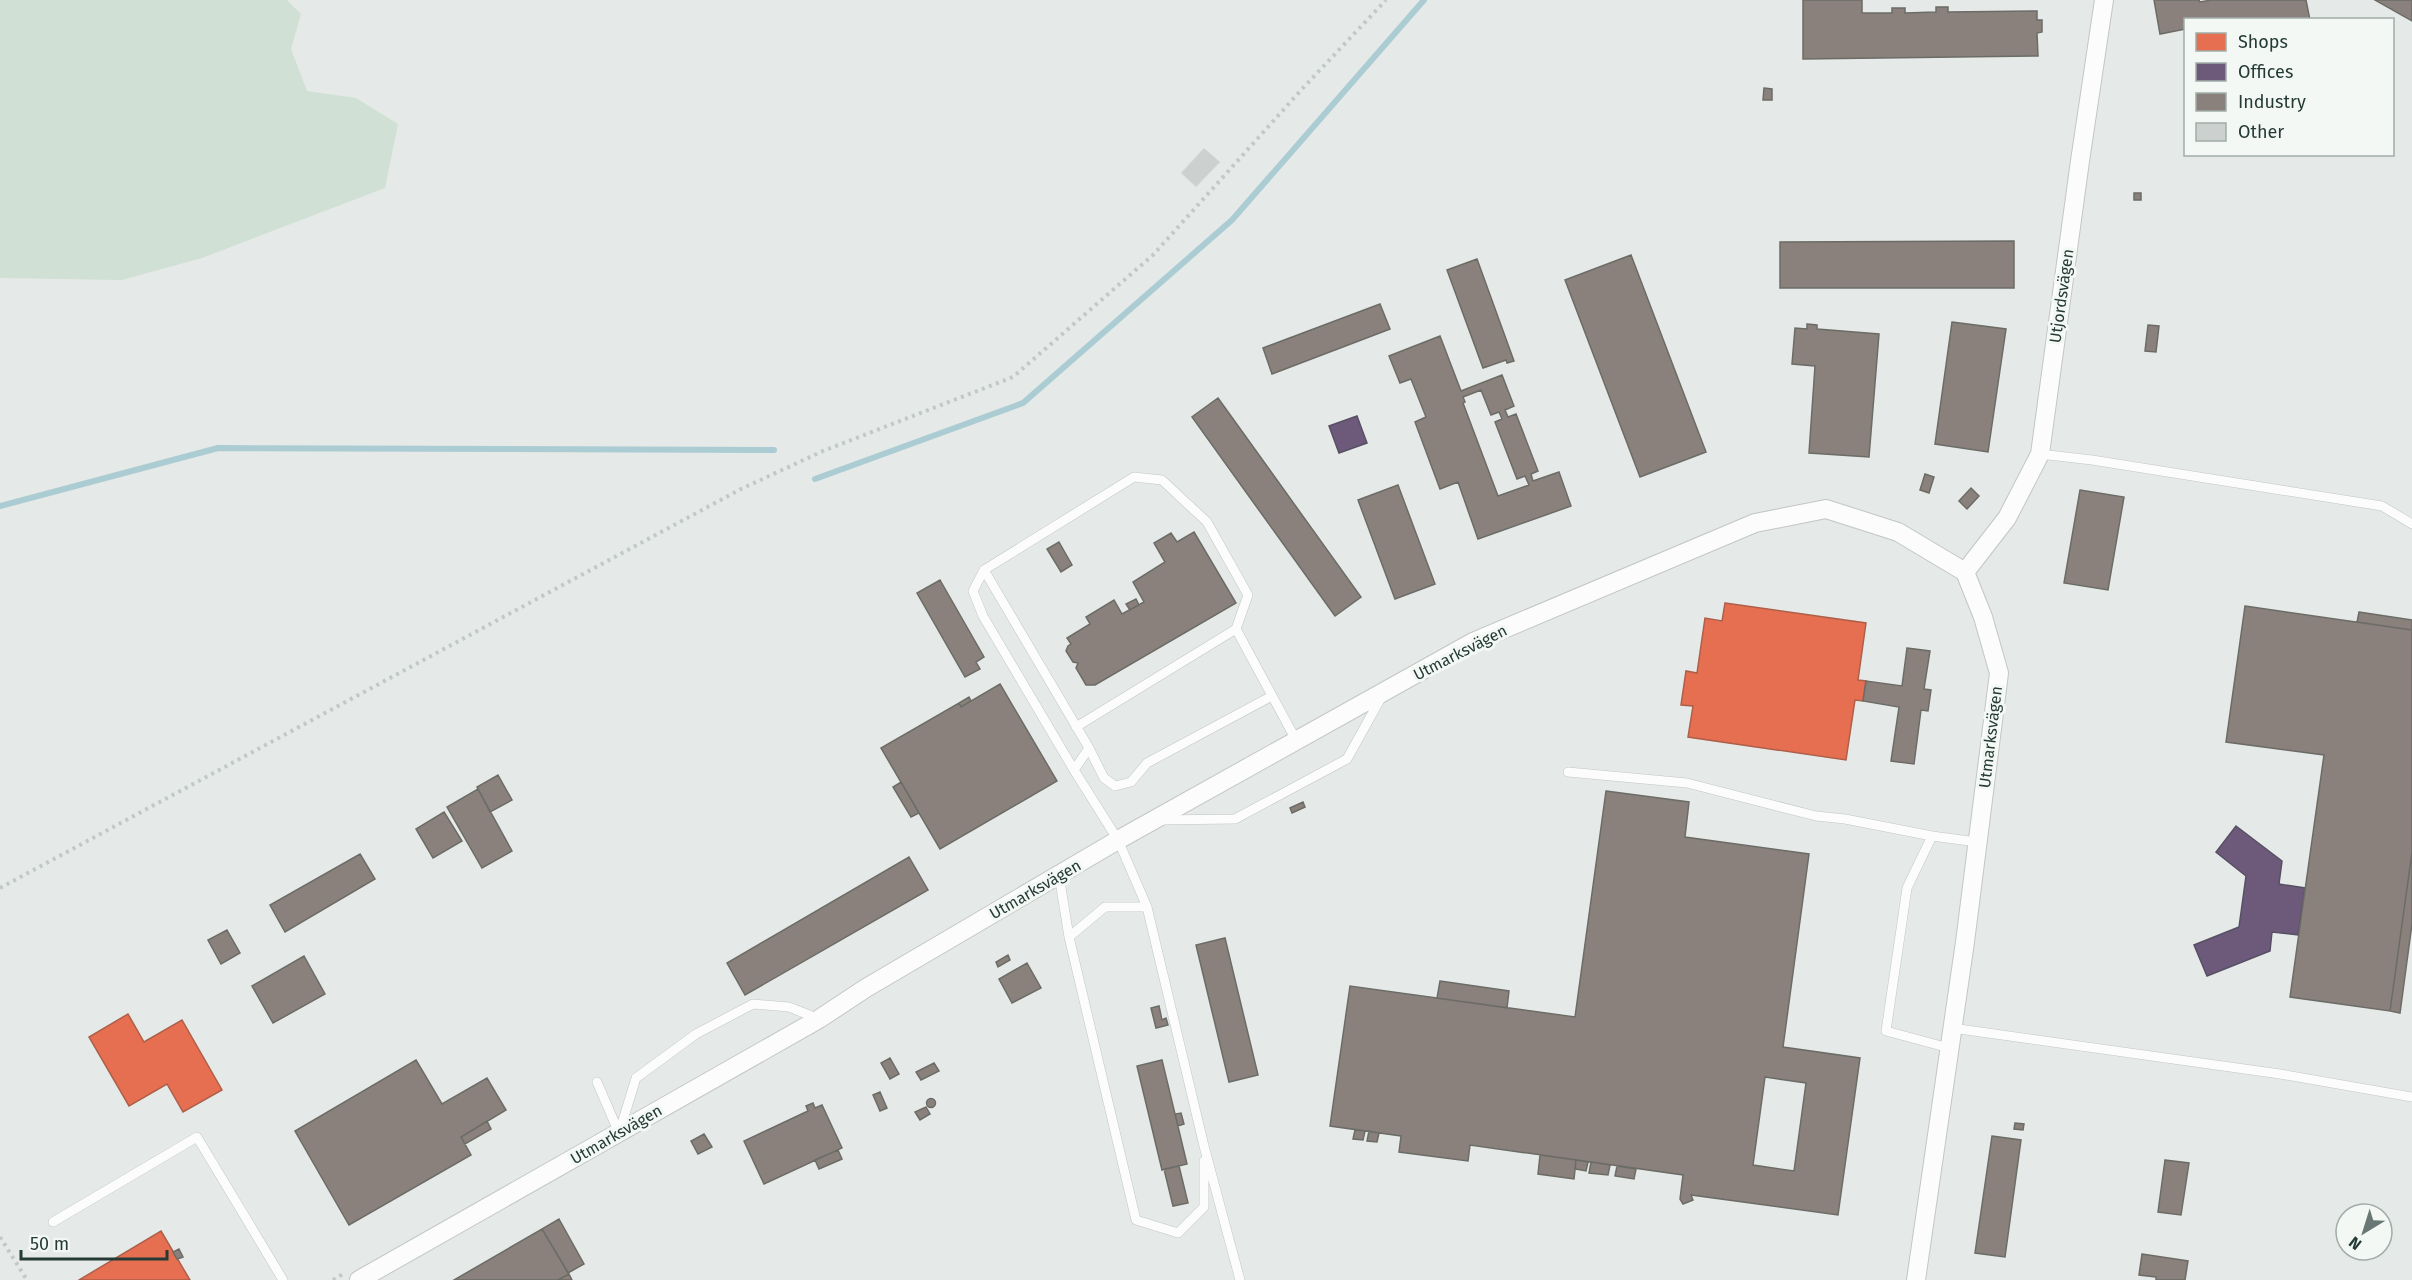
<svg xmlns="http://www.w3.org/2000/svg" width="2412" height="1280" viewBox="0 0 2412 1280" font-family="'Fira Sans',sans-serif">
<rect width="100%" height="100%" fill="#e5e9e7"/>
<path fill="#d0e0d5" d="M0,0H287L301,14L291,49L307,91L356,98L398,124L385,188L202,258L122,280L0,278Z"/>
<path fill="#e76f51" stroke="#ad5f49" stroke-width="1.5" d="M1725,603L1866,623L1858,680L1866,681L1863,701L1855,700L1846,760L1688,737L1693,706L1681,705L1686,671L1697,673L1705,618L1722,621Z
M128,1014L144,1042L182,1020L222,1090L183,1112L167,1084L129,1106L89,1037Z
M161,1231L190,1280H79Z"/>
<path fill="#6d597a" stroke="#575065" stroke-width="1.5" d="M1357,416L1367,443L1339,453L1329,426Z
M2236,826L2282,861L2279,884L2305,888L2298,935L2272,932L2270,951L2207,976L2194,945L2239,927L2246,876L2216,852Z"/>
<path fill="#8a817c" stroke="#6c6c67" stroke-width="1.5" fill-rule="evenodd" d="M1803,0H1862V13H1892V8H1905V13L1936,12V7H1948V12L2037,11V20H2042V32L2037,33L2038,56L1803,59Z
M2154,0H2199L2200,2L2211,0H2306L2310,20H2186V29L2160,34Z
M2375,0H2412V21Z
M1764,88L1772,89V100H1763Z
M2134,193H2141V200H2134Z
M2014,241V288H1780V242Z
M1631,255L1706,452L1640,477L1565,280Z
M1477,259L1514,361L1507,363L1506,360L1483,368L1447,270Z
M1380,304L1390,329L1272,374L1263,348Z
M1952,322L2006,329L1988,452L1935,444Z
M1807,324L1817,325V329L1879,334L1869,457L1809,453L1815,366L1792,364L1795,328L1807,329Z
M2148,325L2159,326L2156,352L2145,351Z
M1440,336L1461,391L1502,375L1514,406L1505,410L1508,417L1516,414L1538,471L1531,474L1533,481L1559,472L1571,506L1478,539L1458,482L1440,489L1415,422L1426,417L1411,379L1400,383L1389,356ZM1481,390L1491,415L1499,412L1502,419L1495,422L1517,479L1525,476L1529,485L1498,496L1463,403L1465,402L1463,397Z
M1218,398L1361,597L1335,616L1192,417Z
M1925,474L1934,477L1929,493L1920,490Z
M1398,485L1435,584L1395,599L1358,500Z
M1971,488L1979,496L1967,509L1959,501Z
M2080,490L2124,497L2108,590L2064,583Z
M1194,532L1236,603L1095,685H1086L1076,668L1078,663L1073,662L1066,651L1068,646L1071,644L1067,638L1090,624L1086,617L1114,600L1122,614L1144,602L1133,582L1165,562L1154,543L1171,533L1177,542Z
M1059,542L1072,565L1061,572L1047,549Z
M940,580L984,657L976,662L980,669L965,677L917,593Z
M1136,599L1139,605L1130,610L1126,604Z
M2245,606L2412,630V852L2390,1011L2290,997L2324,755L2226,742Z
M2359,612L2412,620V630L2357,622Z
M1907,648L1930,651L1924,689L1931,690L1928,711L1921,710L1914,764L1891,761L1899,707L1863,701L1866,681L1902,686Z
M1000,684L1057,781L940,849L881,748L959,703L961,707Z
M969,697L971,701L961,707L959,703Z
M498,775L512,800L490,812L477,787Z
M901,782L919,813L911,817L893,787Z
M478,789L512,851L482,868L447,807Z
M1606,791L1689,802L1685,837L1809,854L1783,1047L1860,1058L1838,1215L1691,1195L1693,1200L1683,1204L1680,1199L1683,1175L1470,1145L1468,1161L1399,1152L1401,1136L1330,1126L1350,986L1575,1017ZM1765,1077L1806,1083L1794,1171L1753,1165Z
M1303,802L1305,807L1292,813L1290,808Z
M444,812L462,841L433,858L416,829Z
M2412,852V924L2400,1013L2390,1011Z
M360,854L375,879L285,932L270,905Z
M909,857L928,890L745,995L727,963Z
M227,930L240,953L221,964L208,940Z
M1225,938L1258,1075L1229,1082L1196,945Z
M1008,955L1010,960L998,967L996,962Z
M304,956L325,994L273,1023L252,986Z
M1027,963L1041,988L1012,1003L999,979Z
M1440,981L1509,991L1507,1008L1437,998Z
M1159,1006L1162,1020L1166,1018L1168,1025L1156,1028L1151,1008Z
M890,1058L899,1074L890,1079L881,1063Z
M416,1060L442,1104L487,1078L506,1110L461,1137L471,1155L349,1225L295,1131Z
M1162,1060L1187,1164L1162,1170L1137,1066Z
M934,1063L939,1071L921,1080L916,1072Z
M880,1092L887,1108L880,1111L873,1095Z
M926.5 1103a4.5 4.5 0 1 1 9 0a4.5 4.5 0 1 1-9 0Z
M813,1103L815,1108L822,1105L842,1148L764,1184L744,1141L808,1111L806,1106Z
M926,1107L930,1114L920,1120L915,1112Z
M1181,1113L1184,1124L1178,1126L1175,1114Z
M487,1121L491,1129L465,1144L461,1137Z
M2015,1123L2024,1124L2023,1130L2014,1129Z
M1355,1130L1365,1131L1363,1140L1353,1139Z
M1369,1131L1379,1133L1377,1142L1367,1141Z
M704,1134L712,1147L698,1154L691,1141Z
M1992,1136L2021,1140L2005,1257L1975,1253Z
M838,1150L842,1159L819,1169L815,1160Z
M1540,1155L1576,1160L1574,1179L1538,1174Z
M1576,1160L1588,1162L1586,1171L1575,1169Z
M2165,1160L2189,1163L2181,1215L2158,1212Z
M1591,1162L1610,1165L1608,1175L1589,1173Z
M1179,1166L1188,1203L1173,1206L1164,1169Z
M1617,1166L1636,1169L1634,1179L1615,1176Z
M559,1219L584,1264L568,1273L542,1229Z
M542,1229L569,1274L558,1280H454Z
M179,1249L183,1257L177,1259L173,1252Z
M2142,1254L2188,1261L2185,1280H2156V1277L2139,1275Z
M569,1274L572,1280H558Z"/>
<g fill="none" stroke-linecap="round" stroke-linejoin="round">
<path stroke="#abccd2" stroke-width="6" d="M815,479L1023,403L1232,220L1424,0
M0,506L218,448L774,450"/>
</g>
<path fill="#ccd0cf" stroke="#ced2d0" stroke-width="1.5" d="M1204,149L1219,162L1196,186L1182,173Z"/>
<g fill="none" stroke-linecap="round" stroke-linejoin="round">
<g stroke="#c2c6c4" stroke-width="10">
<path id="service" d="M2040,454L2092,460L2382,506L2412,524
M984,570L1089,748L1074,770L1118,840L1147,907L1204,1146L1240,1280
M1076,727L1236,629L1296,740
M1089,748L1104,778L1115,786L1131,782L1147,763L1272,696
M1074,770L983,616L973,591L984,570L1134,477L1162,480L1207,522L1248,595L1236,629
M1568,772L1687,783L1816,816L1845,819L1932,836
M1160,820L1235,819L1347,759L1382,696
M1059,875L1069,937L1136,1220L1178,1233L1204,1207V1161
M1069,937L1105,907H1147
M1952,1028L2280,1074L2412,1097
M1949,1048L1886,1031L1907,888L1932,836L1977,842
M597,1082L619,1133
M620,1130L636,1078L696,1034L753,1004L789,1007L819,1019
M53,1222L197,1137L283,1280"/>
</g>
<g stroke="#c2c6c4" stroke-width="20">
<path id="minor" d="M1965,572L2007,518L2040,454L2080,161L2104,0
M359,1280L819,1019L866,988L1118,840L1473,642L1755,523L1826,509L1898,532L1965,572L1983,617L1999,673L1965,942L1916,1280"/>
</g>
<path stroke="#c2c9c5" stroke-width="4" stroke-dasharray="3 4.5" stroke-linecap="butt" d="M0,888L741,489L823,451L1013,377L1153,255L1303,88L1386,0
M0,1237L27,1280
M333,1280L343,1274"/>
<use href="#service" stroke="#fbfcfb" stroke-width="9"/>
<use href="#minor" stroke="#fbfcfb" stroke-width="18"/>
</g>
<g text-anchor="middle" stroke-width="6" stroke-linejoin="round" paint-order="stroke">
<g font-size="16" fill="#253a35" stroke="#f3f8f5">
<text transform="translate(2061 296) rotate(-82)" y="6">Utjordsvägen</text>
<text transform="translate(1460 652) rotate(-27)" y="6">Utmarksvägen</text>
<text transform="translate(1990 737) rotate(-83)" y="6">Utmarksvägen</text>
<text transform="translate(1035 889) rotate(-30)" y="6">Utmarksvägen</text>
<text transform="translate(616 1134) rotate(-30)" y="6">Utmarksvägen</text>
</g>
</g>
<rect x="2184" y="18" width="210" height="138" fill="#f3f8f5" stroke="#a1aca8" stroke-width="1.5"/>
<rect x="2196" y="33" width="30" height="18" fill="#e76f51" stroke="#a1aca8" stroke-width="1.5"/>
<text x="2238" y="48" font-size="18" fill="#253a35">Shops</text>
<rect x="2196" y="63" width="30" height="18" fill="#6d597a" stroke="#a1aca8" stroke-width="1.5"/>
<text x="2238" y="78" font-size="18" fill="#253a35">Offices</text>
<rect x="2196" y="93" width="30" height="18" fill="#8a817c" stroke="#a1aca8" stroke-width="1.5"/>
<text x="2238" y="108" font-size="18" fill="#253a35">Industry</text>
<rect x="2196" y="123" width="30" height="18" fill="#ccd0cf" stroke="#a1aca8" stroke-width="1.5"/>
<text x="2238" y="138" font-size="18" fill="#253a35">Other</text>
<g transform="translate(2364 1232) rotate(218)"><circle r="28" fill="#f3f8f5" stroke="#a1aca8" stroke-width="1.5"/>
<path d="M0-4.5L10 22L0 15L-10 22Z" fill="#687773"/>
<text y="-9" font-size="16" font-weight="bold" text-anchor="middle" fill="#253a35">N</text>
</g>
<path d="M21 1250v9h146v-9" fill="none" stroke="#253a35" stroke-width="3"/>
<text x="30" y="1250" font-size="18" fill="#253a35" stroke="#f3f8f5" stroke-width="4.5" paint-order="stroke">50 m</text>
</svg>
